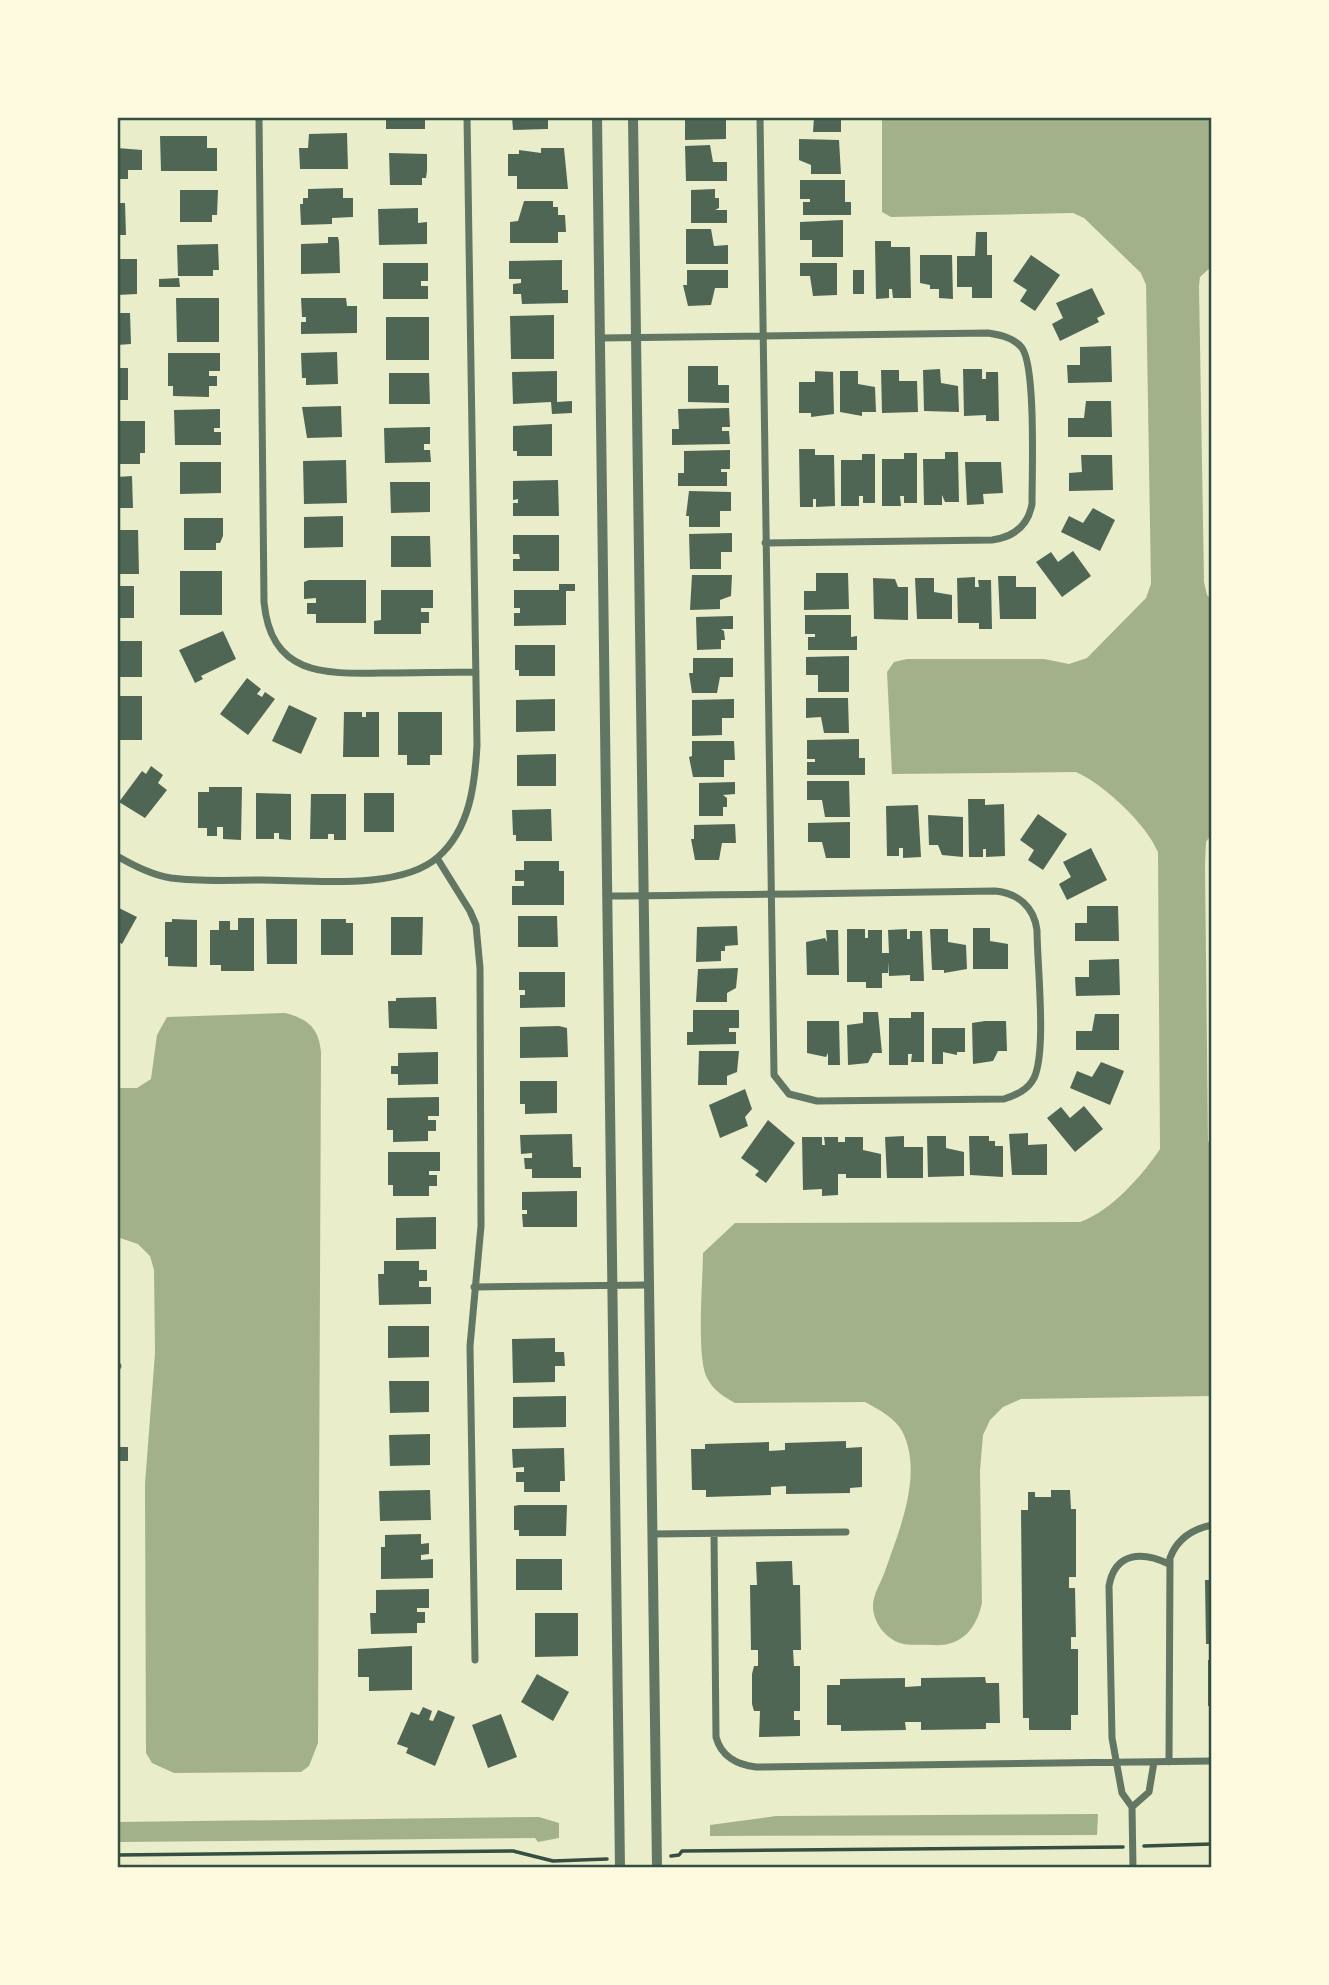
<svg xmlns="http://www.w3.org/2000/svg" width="1329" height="1985" viewBox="0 0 1329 1985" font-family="Helvetica,sans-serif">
<rect width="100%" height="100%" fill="#e9edc9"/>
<path fill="#a3b18a" d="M882,117H1212V266L1200,277L1199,286L1204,582L1207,595L1212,600V833L1206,842L1205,865L1208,1141L1212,1148V1396L1021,1399L1003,1407L990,1420L983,1435L980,1471L982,1603C976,1630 961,1647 932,1645C922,1644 909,1646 900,1643C885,1638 873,1622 873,1606C873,1594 881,1583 885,1571C899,1531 924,1473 902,1431C895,1418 878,1409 865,1402L735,1403C723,1396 714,1391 707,1378C696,1357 703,1280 703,1253L735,1223L1080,1222C1111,1211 1142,1176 1160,1149L1158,852C1146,824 1105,785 1076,772L892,774L887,672L894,662L907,659H1044L1069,664L1087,658L1146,598L1151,584L1146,285L1141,273L1084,218L1073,213L891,217L882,212Z
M285,1013C308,1019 319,1028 321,1052L318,1743L309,1766L301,1772L174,1773L152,1763L146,1753L145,1484L155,1353L154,1270L150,1256L138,1244L117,1237V1088H137L151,1079L157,1035L167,1017Z
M1098,1814L1097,1835L710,1836V1825L776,1816Z
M539,1817L559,1823V1838L538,1842L535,1838L117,1842V1822Z"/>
<path fill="#4f6655" d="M386,117H425V129H386Z
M512,117H548V129L513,130Z
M685,117L726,120V139L685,140Z
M814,117H841V132H813Z
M347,133L348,169H300L299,148H308L309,134Z
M160,136H207V148H217V171H161Z
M799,139L839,140L841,174H811V165L799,160Z
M710,145L713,162H727V181H686L685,146Z
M117,148L142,150V170H128V179H117Z
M541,148H564L568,189H517V176H508V154H519V150L541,153Z
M389,153L427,154V171L426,178H422V185H390Z
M800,180H845V202H851V215H803V202H810V199H800Z
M343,188V198H353V217L332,218V224L301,225L300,204H303V198H308V189Z
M715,189V198H719V208L715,210H727V223H691V190Z
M180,190H218L217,215H212V222H180Z
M524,201H553V207H558V215H565L566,232H558V243H510V222L518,221Z
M117,203H125L126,235H117Z
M418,208V223L427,222V244L379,245L378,209Z
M843,220V257H812V240H800V222Z
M686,229H711L714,246L728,245V264H686Z
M976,232H987V255H992V298H972V287H957V256H975Z
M328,237H338L339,242L340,273L301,274V244L328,243Z
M875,241H891V247H910L911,298H893L892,289H889V298L876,299Z
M218,244L219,270H213V276H178L177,245Z
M920,255H952L953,299L939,298V289H930V285L920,283Z
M1031,255L1060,275L1035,311L1020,301L1027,290L1013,281Z
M117,259H137V294L117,295Z
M562,260V290H568V303L522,304L521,294H513V284L521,283V279H509V261Z
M383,263H428V281H421V286H428V299H383Z
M800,263H837V295L813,296L810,276H800Z
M687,270H728V288H715L711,305L688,306L683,285H687Z
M853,270H864V294H853Z
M179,278L180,287H159V279Z
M1092,288L1105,314L1097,318L1099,322L1060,341L1052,324L1063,318L1056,303Z
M176,298H219V342H177Z
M301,298H346L347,306H357V333L301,334V322H306V317H302Z
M117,313H130L131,344L117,345Z
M554,315V359H511L510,316Z
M386,317H429V360H386Z
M1111,346L1112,382L1068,383L1067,365H1080V347Z
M337,352L338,384L306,385V378H302L301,353Z
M168,353H220V371H209V376H217V386H209V397L173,396V386H168Z
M688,366H718V385H729V403L688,402Z
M117,368H128V400H117Z
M940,369L941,383L958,386L959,412L924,411L923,370Z
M963,369H982V379H986V372H998L999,421H986V415L964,416Z
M881,370H899V381H917L918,412L882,413Z
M557,371V402L572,401V413L552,414L551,402L513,404L512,372Z
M815,371L833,372L834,414L811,417V413H799V382H815Z
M840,371H858V384L875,387L876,412H862V416L840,412Z
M389,373H429L430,404H389Z
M1086,401H1111L1112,437H1068V418H1084Z
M341,406L342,437L307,438L302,407Z
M729,408L730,427H722V431H729L730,444L672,445V429H679L678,409Z
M220,409V428H214V432H221V445H175L174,410Z
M117,421H145V453H140V464H117Z
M552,424V456H517V451H513V426Z
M430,427V444H424V450H430L431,462L385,463L384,428Z
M799,449H815V455H834L835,506L816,507V499H813V507H800Z
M730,450V469H721V472H727V486H678V473H684V451Z
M945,452H958L959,502H945L942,495V505H924L923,459H945Z
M904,453H917V503H904V496H900L901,506H882V459H904Z
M862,454H875V503H863V496H859V506H841V460H862Z
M1081,455H1112L1113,490L1069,491V473L1082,472Z
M346,460L347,503L304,504L303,461Z
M180,462H221V493L180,494Z
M965,462H1001L1003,493L983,494L984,504L967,505Z
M132,476L133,508H117V477Z
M558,480L559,516H513V503H518V499L513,500V481Z
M390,482H430V512L391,513Z
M689,491L731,492V511H720V527H689V516H686Z
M1093,508L1115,520L1100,551L1061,532L1069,516L1083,523Z
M343,516V547L304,548V517Z
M184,518H223V536L220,543H216V550H184Z
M117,530H138L139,574H117Z
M732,533V552H721V569H690L689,534Z
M513,535H559V571H513V559H520L519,554H513Z
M391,536H430L431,567H391Z
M1073,551L1091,576L1062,597L1036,562L1051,552L1058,562Z
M180,571H222V615H180Z
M816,573H848L849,609L804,610V591H816Z
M692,575H732L731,596L720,600V609L690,610Z
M998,576H1016V587H1036V619H1000Z
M975,577V587H979L978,580H991L992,629H979V623H958L957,578Z
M873,578L895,579L898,587H908V620L874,619Z
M915,578H934V592L952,595V619H917Z
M309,580H366V623H316V614H307V603H316V598L304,599V582Z
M559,584H575V591H566V625L514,626V613H520V608H514V590H559Z
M117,586H134V618H117Z
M381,590H433V608H421V612H429V623H421V634H374V621L381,620Z
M805,615H851V637L857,636V650H808V637H815V634H805Z
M733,616V629H721L724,631L725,640H721V649L697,650L696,617Z
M223,631L236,659L201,676L203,679L195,683L179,650Z
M117,641H142V677H117Z
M515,645H555V676H519V670H515Z
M849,656V692H818V675H806V657Z
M693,658H733V677H720L717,693H692L689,673H693Z
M247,678L261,689L257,694L262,697L265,692L275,699L248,735L220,714Z
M117,696H142V740H117Z
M806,698H848L849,733H824L821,717L806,718Z
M555,699V731L516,732V700Z
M734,699V718H722V735L692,736V700Z
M289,705L317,718L301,754L272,741Z
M344,712H362V717H366V712H379V757H343Z
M398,712H442V755H430V765H407V755H398Z
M859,739V758H865V775H807V762H815V759H807V740Z
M692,741H734L735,760H724V777H693L689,757L692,756Z
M556,754V786H517V755Z
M151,766L163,775L158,783L167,790L145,818L119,802L142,771L146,774Z
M807,781H849L850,817H825L822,800H807Z
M735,782V794L723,795L727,798V807H723V816H699V783Z
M209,787H242L241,840L223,839V827H217V836H207V828H198V792H209Z
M256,793L291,794V840L279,839V833H274V839H256Z
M364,793H394V832H364Z
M311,794H346V840H334V834H328V839H310Z
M968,799H985V805L1004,804L1005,856L986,857V849H983V857H969Z
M918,805L921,857L903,858V848H899V856H887L886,806Z
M551,809L552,841H516V835H513L512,810Z
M1038,814L1067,834L1043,870L1028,860L1034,850L1020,840Z
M928,815L963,817V857L942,855L938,845H929Z
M850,822V858H826L822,842H808V823Z
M735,824L736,843H722L719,860H695L691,839H694V825Z
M1091,848L1107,880L1067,900L1059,884L1071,877L1063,862Z
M524,861H559V871H564V905H512V886H524V881H515V870H524Z
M1087,906H1118L1119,941H1075V923H1087Z
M117,907L137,917L122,944L117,941Z
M518,916H557L558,947H518Z
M391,917H423L422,955H391Z
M238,918H254V971H221V965H210V930H219V921H230V930H238Z
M172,919L197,920V967L168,966V957H165V922H172Z
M266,919H297V964H267Z
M321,919H346V923H353V955H321Z
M737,926L738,945L725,946V951H721V961L696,962L697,927Z
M973,928H990V941L1008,944V969H973Z
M847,929H865V938H868V930H882V953H889L888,930L907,929V939H910V931H922L924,981H910V975L889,976L888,962V973H882V988H866V982H847Z
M930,929H948V942L966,945L967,969L944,973V970H932Z
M826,930H838L839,975H807L806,942L825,938L827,942Z
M1119,959L1120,995L1076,996L1075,977H1089V960Z
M738,968L736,988L727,993V1002H696L698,969Z
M519,972H565V1007L520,1008V995H525V990H519Z
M436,997L437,1029L389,1028L388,1001H396V998Z
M693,1010H739V1028H729V1032H736V1044L687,1045V1032H693Z
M863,1012H878L882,1053H873L868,1063L848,1065L847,1025L863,1023Z
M911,1012H924V1062H911L912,1054H908V1065H889V1018H911Z
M1095,1014H1119V1050H1076V1031H1092Z
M807,1021H839L840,1065H828V1053L826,1057L807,1053Z
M985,1021H1006L1007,1051H998L993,1061L973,1064L972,1023Z
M559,1026L567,1028L568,1057L520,1058V1027Z
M932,1028H965V1052H957V1055L943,1052V1064H932Z
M699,1051H739L737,1072L727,1076V1085H698Z
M438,1052V1084L398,1085V1074H391V1066H398V1053Z
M1101,1062L1124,1071L1110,1105L1070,1088L1077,1071L1092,1077Z
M520,1081H557V1113L525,1114V1104H520Z
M745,1089L752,1109L745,1117L748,1126L720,1138L709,1105Z
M439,1097V1116H428V1120H436V1131H428V1141L393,1142V1130H387V1098Z
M1084,1106L1103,1129L1075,1152L1047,1118L1061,1107L1070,1118Z
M768,1120L795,1143L766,1183L755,1175L759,1171L741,1158Z
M1028,1133V1145L1047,1144V1175H1012L1009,1134Z
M572,1134L573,1167H581V1178H532V1169H525L524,1158H532V1153L521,1154L520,1135Z
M904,1136V1147H923V1178H887L885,1137Z
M927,1136H946V1148L964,1152V1176L928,1177Z
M969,1136H989V1141H995V1146H1003V1177L970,1175Z
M802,1137H822V1145H825L824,1137H838V1142H845V1137H863V1150L881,1154V1178H846V1174H838V1195L822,1196V1189L803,1190Z
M388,1152H440V1171H429V1175H437V1186H429V1196H393V1185H388Z
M577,1191V1227H523L522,1214H527V1210H522V1192Z
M436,1217V1249L396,1250V1218Z
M384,1261H419V1270H427V1281H419V1287H431V1304L379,1305L378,1274H384Z
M388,1326H429V1357L388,1358Z
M555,1338V1352H564L565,1366H555V1382L513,1383L512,1339Z
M389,1381H429V1412L390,1413Z
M566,1396V1427L513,1428V1397Z
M430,1434V1465L390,1466L389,1435Z
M846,1441V1448L862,1447V1487L850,1488V1493L786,1494V1486L771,1487V1495L706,1497V1490H692L691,1449H705V1444L769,1442V1451L785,1450V1443Z
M117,1447H128V1461H117Z
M564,1448L565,1481H560V1492H524V1482H516V1472H524V1467L513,1468L512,1449Z
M430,1490L431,1520L380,1521L379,1491Z
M1051,1490H1070L1071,1509H1076V1577H1069V1588H1075L1076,1637H1071V1649H1078V1715H1071V1730H1029V1718H1023L1021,1510H1028V1492H1035V1497H1051Z
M519,1505H567L566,1536H519V1530H514V1506Z
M421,1534V1544L429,1543V1554L421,1555V1560L433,1559V1578L381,1579V1547H385V1535Z
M516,1559H562V1590H516Z
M792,1561L793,1585H800L801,1650H793L794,1666H800V1711H794V1720H800V1736L759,1737L760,1711H754L752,1704V1674L754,1666H758V1650H751L750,1585H757L756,1562Z
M1205,1580H1212V1644H1206Z
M429,1589V1608H417V1612H425V1623H417V1633L371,1634L370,1613H376V1590Z
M535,1613H578V1656L535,1657Z
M412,1646V1690L369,1691V1677H358V1649Z
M1208,1660H1212V1706H1208Z
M537,1674L569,1692L553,1721L521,1702Z
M985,1677L986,1683H999L1000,1723H986V1729L921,1730V1722H905L906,1730L841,1731V1725H827V1685H840V1679L905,1678V1687L921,1686V1678Z
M423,1707L432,1711L429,1720L433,1721L438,1710L455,1717L435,1766L406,1753L408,1748L397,1744L411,1712L419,1715Z
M501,1714L517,1757L488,1768L472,1725Z"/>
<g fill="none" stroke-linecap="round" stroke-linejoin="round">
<path stroke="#344e41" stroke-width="3.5" d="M1144,1846L1212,1844
M117,1855L513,1851L553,1861L607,1859
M671,1856L679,1855L682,1851L1123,1847"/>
<path stroke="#617663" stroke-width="7" d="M259,117L264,602C271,676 324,674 384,673C414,673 445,672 476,672
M600,338L988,333C1001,335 1014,338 1022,348C1036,367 1032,475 1032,504C1028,526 1014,537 992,540L765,543
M117,856C134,866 152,875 171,878C201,882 232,880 262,880C310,880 400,891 438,857C470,829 475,784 477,745L467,117
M437,858L470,911L476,925L480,968L481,1226L470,1346L475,1660
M607,896C670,896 733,894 796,894L995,891C1018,893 1034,907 1037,930C1037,963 1047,1051 1034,1078C1028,1090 1016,1095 1004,1099L817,1101L789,1094L774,1075L760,117
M474,1287L649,1285
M117,1366H118
M652,1534L846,1532
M714,1534L716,1737C721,1756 737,1765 756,1767L1212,1761
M1169,1762L1170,1558C1177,1539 1192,1529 1212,1525
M1132,1807L1149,1792L1154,1762
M1133,1868L1132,1807L1122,1793L1112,1738L1109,1586C1115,1552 1142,1551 1169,1564"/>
<path stroke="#617663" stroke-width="10" d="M597,117L620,1868
M633,117L657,1868"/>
</g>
<rect width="1329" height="1985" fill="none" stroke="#fefae0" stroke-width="238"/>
<rect x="119" y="119" width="1091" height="1747" fill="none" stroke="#344e41" stroke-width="2.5"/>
</svg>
